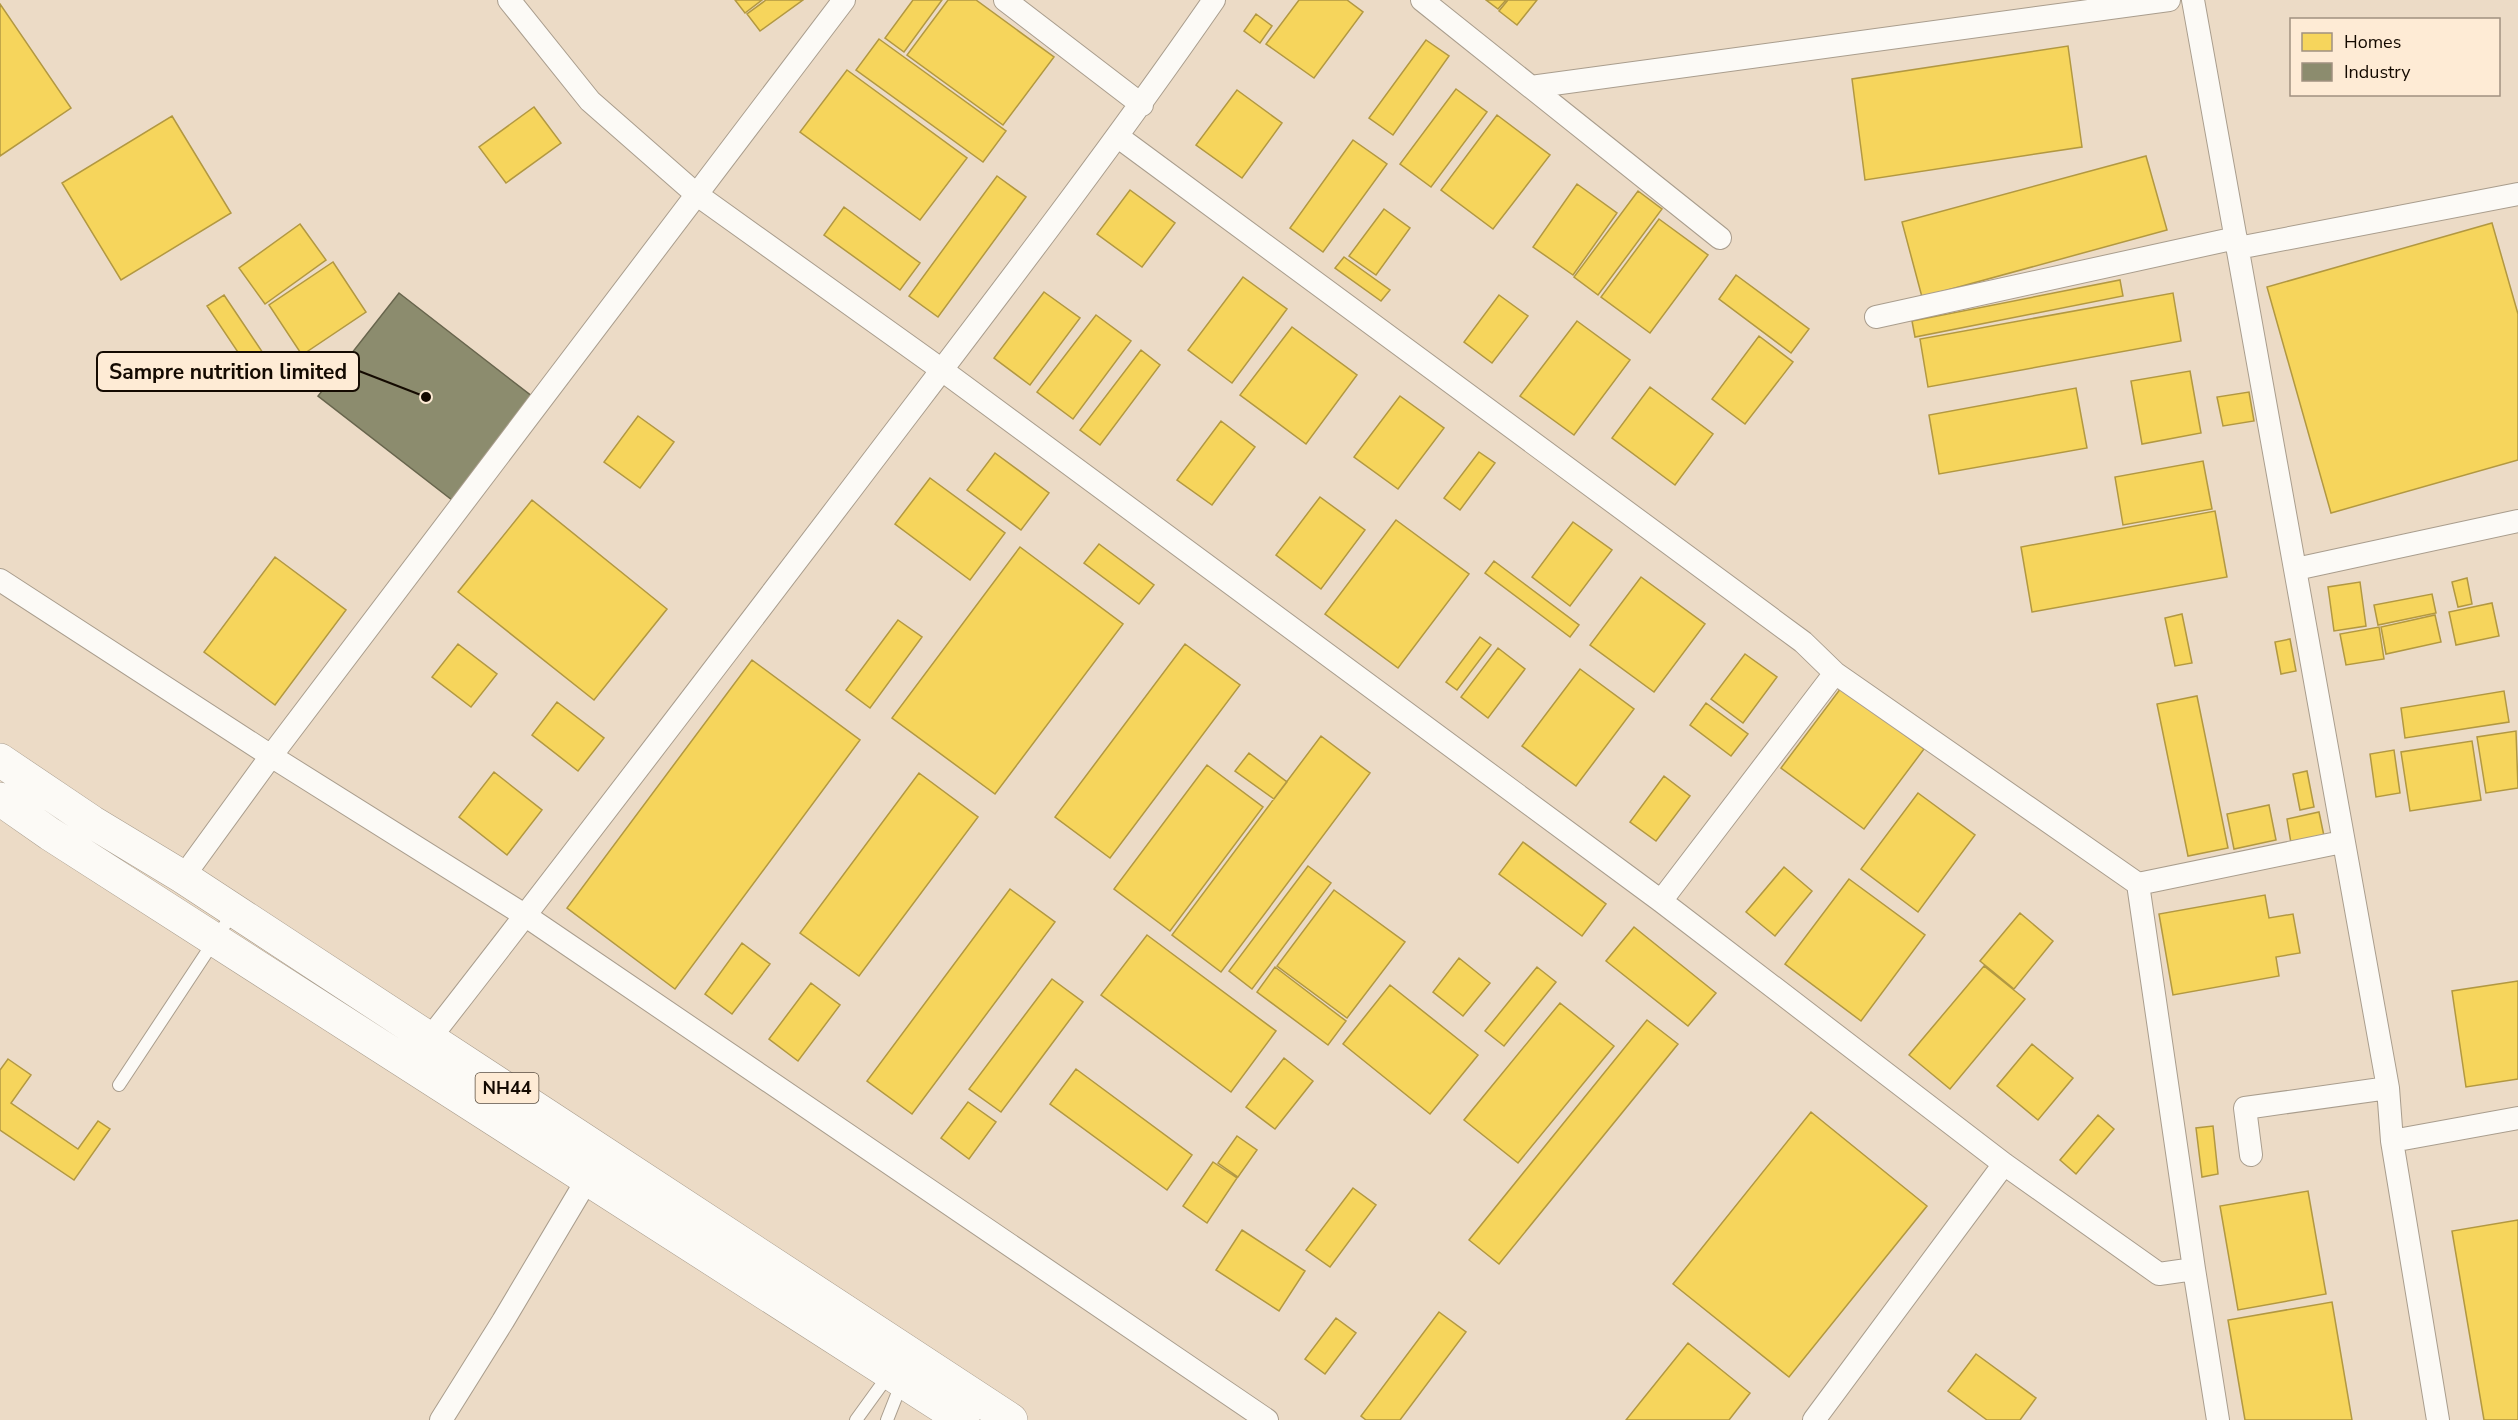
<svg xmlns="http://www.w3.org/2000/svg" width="2518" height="1420" viewBox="0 0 2518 1420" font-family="'Nunito Sans',sans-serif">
<rect width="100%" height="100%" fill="#ecdbc6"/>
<path fill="#f6d55c" stroke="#b29841" stroke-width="1.5" d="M735,0H762L745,13Z
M766,0H803L760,31L747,14Z
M913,0H942L904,52L885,38Z
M948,0H976L1054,57L1003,125L907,55Z
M1299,0H1347L1363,12L1314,78L1266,44Z
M1486,0H1506L1498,9Z
M1508,0H1537L1517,25L1499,11Z
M0,4L71,108L0,156Z
M1256,14L1272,26L1260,43L1244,31Z
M879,39L1006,131L983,162L856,70Z
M1426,40L1449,56L1393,135L1369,118Z
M2068,46L2082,147L1865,180L1852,79Z
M847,70L967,158L920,220L800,132Z
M1456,89L1487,112L1431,187L1400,164Z
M1237,90L1282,123L1242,178L1196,145Z
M534,107L561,143L506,183L479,147Z
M1497,115L1550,155L1493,229L1441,190Z
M172,116L231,213L121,280L62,183Z
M1353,140L1387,164L1323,252L1290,228Z
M2146,156L2167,230L1922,297L1902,222Z
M997,176L1026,197L938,317L909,296Z
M1577,184L1617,213L1573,275L1533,247Z
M1130,190L1175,223L1142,267L1097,234Z
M1638,191L1662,209L1598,295L1574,277Z
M844,207L920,263L900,290L824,235Z
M1384,209L1410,228L1376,275L1349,256Z
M1659,219L1708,255L1650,333L1601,297Z
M2492,223L2518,314V460L2331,513L2267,287Z
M300,224L326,260L265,304L239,268Z
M1344,257L1390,290L1381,301L1335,268Z
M333,262L366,312L302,355L269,305Z
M1736,275L1809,329L1791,353L1719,299Z
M1243,277L1287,309L1232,383L1188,350Z
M2120,280L2123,296L1915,337L1912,321Z
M1044,292L1080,318L1030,385L994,358Z
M2173,293L2181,341L1928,387L1920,339Z
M224,295L273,368L256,379L207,306Z
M1499,295L1528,316L1492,363L1464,342Z
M1096,315L1131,341L1073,419L1037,392Z
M1577,321L1630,360L1574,435L1520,396Z
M1292,327L1357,375L1306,444L1240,395Z
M1759,336L1793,362L1745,424L1712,399Z
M1141,350L1160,365L1100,445L1080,430Z
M2190,371L2201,433L2142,444L2131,381Z
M1650,387L1713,434L1675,485L1612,438Z
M2076,388L2087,448L1939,474L1929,415Z
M2249,392L2254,421L2223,426L2217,397Z
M1400,396L1444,428L1398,489L1354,457Z
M638,416L674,442L640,488L604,462Z
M1221,421L1255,447L1212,505L1177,480Z
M1479,452L1495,463L1460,510L1444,498Z
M995,453L1049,493L1021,530L967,490Z
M2203,461L2212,509L2123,525L2115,477Z
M930,478L1005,533L970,580L895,524Z
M1320,497L1365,530L1321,589L1276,555Z
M532,500L667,609L594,700L458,592Z
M2215,511L2227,577L2032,612L2021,547Z
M1396,520L1469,574L1398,668L1325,614Z
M1573,522L1612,550L1570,606L1532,577Z
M1099,544L1154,585L1139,604L1084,563Z
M1020,547L1123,624L995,794L892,718Z
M275,557L346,610L275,705L204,652Z
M1494,561L1579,625L1570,637L1485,573Z
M1641,577L1705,624L1654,692L1590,645Z
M2467,578L2472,604L2458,607L2452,582Z
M2360,582L2366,626L2334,631L2328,587Z
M2432,594L2436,613L2378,625L2374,605Z
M2492,603L2499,636L2456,645L2449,612Z
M2182,614L2192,663L2175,666L2165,618Z
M2435,615L2441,642L2386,654L2381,627Z
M898,620L922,637L870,708L846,690Z
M2379,627L2384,659L2346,665L2340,634Z
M1480,637L1491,645L1457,690L1446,682Z
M2290,639L2296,671L2281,674L2275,642Z
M458,644L497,674L471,707L432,677Z
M1185,644L1240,685L1110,858L1055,817Z
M1498,648L1525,669L1488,718L1461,697Z
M1745,654L1777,677L1743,723L1711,699Z
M752,660L860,740L675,989L567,908Z
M1580,669L1634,709L1576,786L1522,746Z
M1841,688L1924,749L1864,829L1781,768Z
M2504,691L2509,722L2405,738L2401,708Z
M2197,696L2228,848L2188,856L2157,704Z
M557,702L604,738L578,771L532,735Z
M1706,703L1748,734L1731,756L1690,725Z
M2516,731L2518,788L2486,793L2477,737Z
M1321,736L1370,773L1221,972L1172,935Z
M2472,741L2481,800L2410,811L2401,752Z
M2394,750L2400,793L2376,797L2370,754Z
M1249,753L1287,782L1274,799L1235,771Z
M1207,765L1263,807L1170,931L1114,889Z
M2307,771L2314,807L2300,810L2293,774Z
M494,772L542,810L507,855L459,817Z
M919,773L978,817L859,976L800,933Z
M1664,776L1690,796L1656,841L1630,822Z
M1918,793L1975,835L1918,912L1861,869Z
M2269,805L2276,840L2234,849L2227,814Z
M2319,812L2324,836L2291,843L2287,819Z
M1523,842L1606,904L1582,936L1499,874Z
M1308,866L1331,883L1252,989L1229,971Z
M1784,867L1812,891L1775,936L1746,912Z
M1849,879L1925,935L1861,1021L1785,964Z
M1010,889L1055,922L912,1114L867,1081Z
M1334,890L1405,942L1347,1018L1277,966Z
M2265,895L2269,918L2293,914L2300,953L2276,957L2279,976L2173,995L2159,914Z
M2020,913L2053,941L2014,989L1980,961Z
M1634,927L1716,993L1688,1026L1606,961Z
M1147,935L1276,1031L1231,1092L1101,995Z
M742,943L770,964L732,1014L705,994Z
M1459,958L1490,983L1463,1016L1433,992Z
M1984,966L2025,999L1950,1089L1909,1055Z
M1275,967L1346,1021L1328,1045L1257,992Z
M1537,967L1556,982L1504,1046L1485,1031Z
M1052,979L1083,1002L1001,1112L969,1089Z
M2518,981V1079L2466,1087L2452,991Z
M811,983L840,1005L798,1061L769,1039Z
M1390,985L1478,1055L1430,1114L1343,1044Z
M1560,1003L1614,1046L1518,1163L1464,1120Z
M1647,1020L1678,1044L1499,1264L1469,1240Z
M2032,1044L2073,1078L2038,1120L1997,1086Z
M1284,1058L1313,1081L1275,1129L1246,1107Z
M8,1059L31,1075L11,1103L78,1149L98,1121L110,1129L74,1180L0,1130V1070Z
M1076,1069L1192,1155L1167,1190L1050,1104Z
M968,1102L996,1122L969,1159L941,1138Z
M1811,1112L1927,1206L1789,1377L1673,1284Z
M2098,1115L2114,1129L2076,1174L2060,1160Z
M2213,1126L2218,1174L2202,1177L2196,1128Z
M1237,1136L1257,1150L1238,1177L1218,1163Z
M1213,1162L1237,1178L1207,1223L1183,1206Z
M1353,1188L1376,1205L1330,1267L1306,1250Z
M2308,1191L2326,1294L2238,1310L2220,1206Z
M2518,1220V1420H2484L2452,1231Z
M1242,1230L1305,1271L1279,1311L1216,1270Z
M2332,1302L2352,1420H2245L2228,1320Z
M1439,1312L1466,1332L1400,1420H1366L1361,1416Z
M1336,1318L1356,1333L1325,1374L1305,1359Z
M1688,1343L1750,1393L1729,1420H1626Z
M1976,1354L2036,1398L2020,1420H1987L1948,1391Z"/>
<path fill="#8c8c6e" stroke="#68654d" stroke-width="1.5" d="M399,293L533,397L452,500L318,396Z"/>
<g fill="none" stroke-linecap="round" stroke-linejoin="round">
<g stroke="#a99d8d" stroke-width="14">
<path id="lane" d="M119,1085L234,911
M856,1420L890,1373
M887,1420L902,1382"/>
</g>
<g stroke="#a99d8d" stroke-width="24">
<path id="street" d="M509,0L590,101L696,194L942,370L1661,901L2004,1164L2159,1274L2194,1269L2218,1420
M1005,0L1142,105
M1422,0L1720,238
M2193,0L2388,1088L2392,1141L2438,1420
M1531,87L2169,0
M1117,136L1803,642L1835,673L1661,901
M2238,248L2518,194
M1876,317L2236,238
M2296,569L2518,521
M0,580L271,756L526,916L1267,1420
M1835,673L2138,884
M183,877L271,756L844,0
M430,1038C572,856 712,672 852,488C974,327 1099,166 1214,0
M2392,1141L2518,1118
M2251,1155L2245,1108L2388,1088
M2194,1269L2138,884L2342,842
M441,1420L503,1321L588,1178
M1814,1420L2004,1164"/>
</g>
<g stroke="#a99d8d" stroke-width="34">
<path id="highway" d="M0,760L92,822L183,877L1011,1420
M0,799L50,834L963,1420"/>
</g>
<use href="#lane" stroke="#fcfaf6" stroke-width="12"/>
<use href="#street" stroke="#fcfaf6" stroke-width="22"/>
<use href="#highway" stroke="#fcfaf6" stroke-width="33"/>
</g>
<g text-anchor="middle" stroke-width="6" stroke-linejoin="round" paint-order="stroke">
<rect fill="#feebd5" stroke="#5a4e41" stroke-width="1.5" x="475.5" y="1073" width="63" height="30" rx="4.5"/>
<g font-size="18" font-weight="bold" fill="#140a01">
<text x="507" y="1094">NH44</text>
</g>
</g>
<path fill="none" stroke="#140a01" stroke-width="2" d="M426 397L359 371"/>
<circle fill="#140a01" stroke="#feebd5" stroke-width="2" cx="426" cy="397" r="6"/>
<rect fill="#feebd5" stroke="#140a01" stroke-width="2" x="97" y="352" width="262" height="39" rx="6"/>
<g font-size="21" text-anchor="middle" font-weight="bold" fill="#140a01">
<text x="228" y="379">Sampre nutrition limited</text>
</g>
<rect x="2290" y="18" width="210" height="78" fill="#feebd5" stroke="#a09180" stroke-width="1.5"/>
<rect x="2302" y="33" width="30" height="18" fill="#f6d55c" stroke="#a09180" stroke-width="1.5"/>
<text x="2344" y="48" font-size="18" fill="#140a01">Homes</text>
<rect x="2302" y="63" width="30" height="18" fill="#8c8c6e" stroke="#a09180" stroke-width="1.5"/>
<text x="2344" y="78" font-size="18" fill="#140a01">Industry</text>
</svg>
